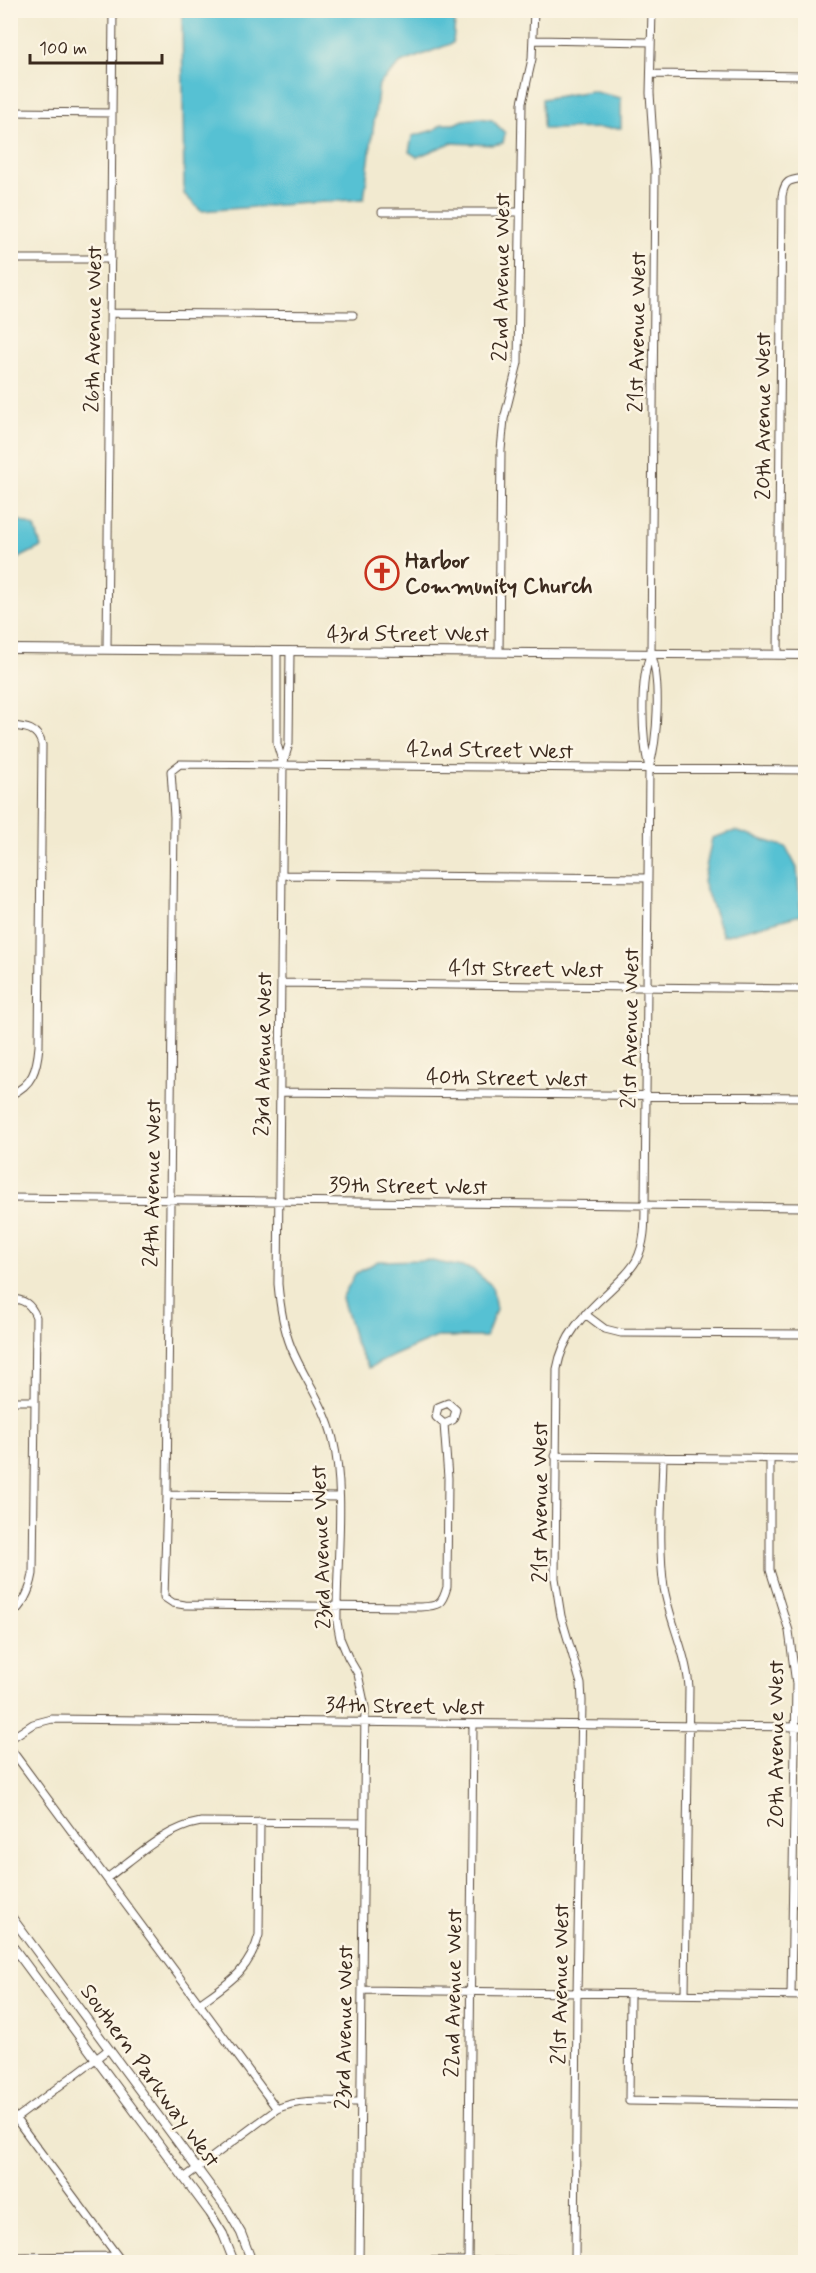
<svg xmlns="http://www.w3.org/2000/svg" width="816" height="2273" viewBox="0 0 816 2273" font-family="Mynerve,sans-serif">
<rect width="100%" height="100%" fill="#fcf5e5"/>
<filter id="ink" filterUnits="userSpaceOnUse"><feTurbulence type="fractalNoise" baseFrequency=".0167" numOctaves="2"/><feDisplacementMap in="SourceGraphic" scale="12" xChannelSelector="R" yChannelSelector="G"/><feConvolveMatrix kernelMatrix="1 2 1 2 8 2 1 2 1" color-interpolation-filters="sRGB"/></filter>
<filter id="wash" filterUnits="userSpaceOnUse"><feTurbulence type="fractalNoise" baseFrequency=".008" numOctaves="4" result="noise"/><feDisplacementMap in="SourceGraphic" scale="24" xChannelSelector="R" yChannelSelector="G"/><feGaussianBlur stdDeviation="1.35" result="paint"/><feColorMatrix in="noise" values="0 0 0 0 0 0 0 0 0 0 0 0 0 0 0 0 0 1.4 0 .05"/><feComposite in="paint" operator="in"/></filter>
<g filter="url(#wash)">
<rect width="100%" height="100%" fill="#f2ead0"/>
<path fill="#57c1d3" stroke="#497678" stroke-width="1.5" d="M182,11V10L456,11L453,43L401,63L379,84L364,199L201,211L184,194Z
M591,91L621,98V128L543,129L542,99Z
M480,118L492,120L505,133L503,143L493,145L451,143L417,157L409,152L412,136L434,130L442,124H454L464,120Z
M11,517L35,527L41,547L11,562Z
M735,831L786,847L797,868L801,915L723,936L703,882L712,838Z
M427,1260L472,1269L492,1286L496,1309L486,1337H437L395,1355L369,1368L356,1345L342,1298L355,1274L378,1261Z"/>
</g>
<g filter="url(#ink)">
<g fill="none" stroke-linecap="round" stroke-linejoin="round">
<g stroke="#564739" stroke-width="9">
<path id="minor" d="M534,40L651,42
M651,74L806,76
M10,112L112,113
M382,212H520
M10,259H111
M110,313L353,315
M107,648L113,10
M277,651V744L283,764L278,1284C280,1306 283,1327 291,1347C304,1379 325,1405 333,1439C346,1494 336,1564 337,1622L340,1638L348,1657L358,1674L365,1707L359,2262
M499,652L501,450L504,419L518,363L522,103L532,59L534,10
M778,654L782,196C785,179 790,180 806,178
M10,726C26,727 38,728 42,745L39,1046C37,1069 33,1085 10,1095
M283,764L289,744L290,651
M649,768C658,739 661,681 651,653L655,171L650,93L652,10
M282,875L648,878
M281,983L806,989
M280,1092L806,1097
M10,1198L806,1207
M10,1299C24,1299 31,1304 36,1317L33,1574C30,1591 24,1605 10,1616
M585,1314L605,1329L621,1333L806,1334
M10,1401H35
M444,1424L453,1420L456,1410L448,1403L438,1407L436,1417L444,1424L448,1478L447,1587C442,1605 439,1606 420,1607L185,1605L173,1603L164,1597L167,1495L174,817L171,771L180,764L806,770
M555,1456L806,1459
M663,1457C662,1500 658,1545 664,1588C670,1622 686,1652 689,1687L685,1994
M770,1459V1570L789,1631L796,1684L791,1996
M167,1495L338,1497
M10,1739L33,1724L52,1719L806,1727
M10,1748L277,2109
M107,1878C136,1857 165,1828 201,1822L363,1823
M362,1990L806,1996
M630,1994L629,2101L806,2104
M199,2004C228,1983 249,1972 259,1935L260,1822
M10,2111L122,2262
M10,2123L109,2049
M184,2178L277,2109C302,2097 332,2102 360,2102
M10,2257L117,2256
M359,2260L575,2262L577,1994L582,1701L581,1684L561,1616L555,1578L557,1369C563,1335 584,1314 608,1292C618,1282 629,1273 636,1261C645,1244 645,1224 645,1205L649,768C642,739 639,681 651,653
M468,2262L473,1724"/>
</g>
<g stroke="#564739" stroke-width="10">
<path id="tertiary" d="M10,649L806,655
M10,1915L227,2209L241,2233L252,2262
M10,1943L210,2213L223,2234L234,2262"/>
</g>
<use href="#minor" stroke="#fff" stroke-width="7"/>
<use href="#tertiary" stroke="#fff" stroke-width="8"/>
</g>
</g>
<defs>
<g id="church-ring" transform="scale(1.725)"><circle r="9.5" fill="#fcf5e5" stroke="#c8321e" stroke-width="1.5"/><path d="M-1.2-6h2.4v3.5h3.3v2.4h-3.3V6h-2.4V-.1h-3.3v-2.4h3.3Z" fill="#c8321e"/></g>
</defs>
<g fill-rule="evenodd">
<use href="#church-ring" x="382" y="573"/>
</g>
<g text-anchor="middle" stroke-width="5" stroke-linejoin="round" paint-order="stroke">
<g font-size="22" fill="#3b2a1e" stroke="#fcf5e5">
<text transform="translate(500 277) rotate(-89)" y="8">22nd Avenue West</text>
<text transform="translate(92 329) rotate(-89)" y="8">26th Avenue West</text>
<text transform="translate(636 332) rotate(-89)" y="8">21st Avenue West</text>
<text transform="translate(762 416) rotate(-90)" y="8">20th Avenue West</text>
<text x="408" y="641">43rd Street West</text>
<text transform="translate(490 749) rotate(1)" y="8">42nd Street West</text>
<text transform="translate(526 968) rotate(1)" y="8">41st Street West</text>
<text transform="translate(629 1028) rotate(-89)" y="8">21st Avenue West</text>
<text transform="translate(262 1054) rotate(-89)" y="8">23rd Avenue West</text>
<text transform="translate(507 1077) rotate(1)" y="8">40th Street West</text>
<text transform="translate(151 1183) rotate(-89)" y="8">24th Avenue West</text>
<text transform="translate(408 1185) rotate(1)" y="8">39th Street West</text>
<text transform="translate(539 1502) rotate(-90)" y="8">21st Avenue West</text>
<text transform="translate(320 1547) rotate(-92)" y="8">23rd Avenue West</text>
<text transform="translate(405 1705) rotate(1)" y="8">34th Street West</text>
<text transform="translate(775 1744) rotate(-90)" y="8">20th Avenue West</text>
<text transform="translate(559 1984) rotate(-89)" y="8">21st Avenue West</text>
<text transform="translate(452 1993) rotate(-89)" y="8">22nd Avenue West</text>
<text transform="translate(343 2027) rotate(-89)" y="8">23rd Avenue West</text>
<text transform="translate(151 2075) rotate(54)" y="8">Southern Parkway West</text>
</g>
<g font-size="22" font-weight="bold" fill="#3b2a1e" stroke="#fcf5e5" text-anchor="start">
<text x="405" y="568">Harbor<tspan x="405" dy="25">Community Church</tspan></text>
</g>
</g>
<rect width="816" height="2273" fill="none" stroke="#fcf5e5" stroke-width="36"/>
<path d="M30 54v9h132v-9" fill="none" stroke="#3b2a1e" stroke-width="3"/>
<text x="39" y="54" font-size="18" fill="#3b2a1e" stroke="#fcf5e5" stroke-width="4.5" paint-order="stroke">100 m</text>
</svg>
